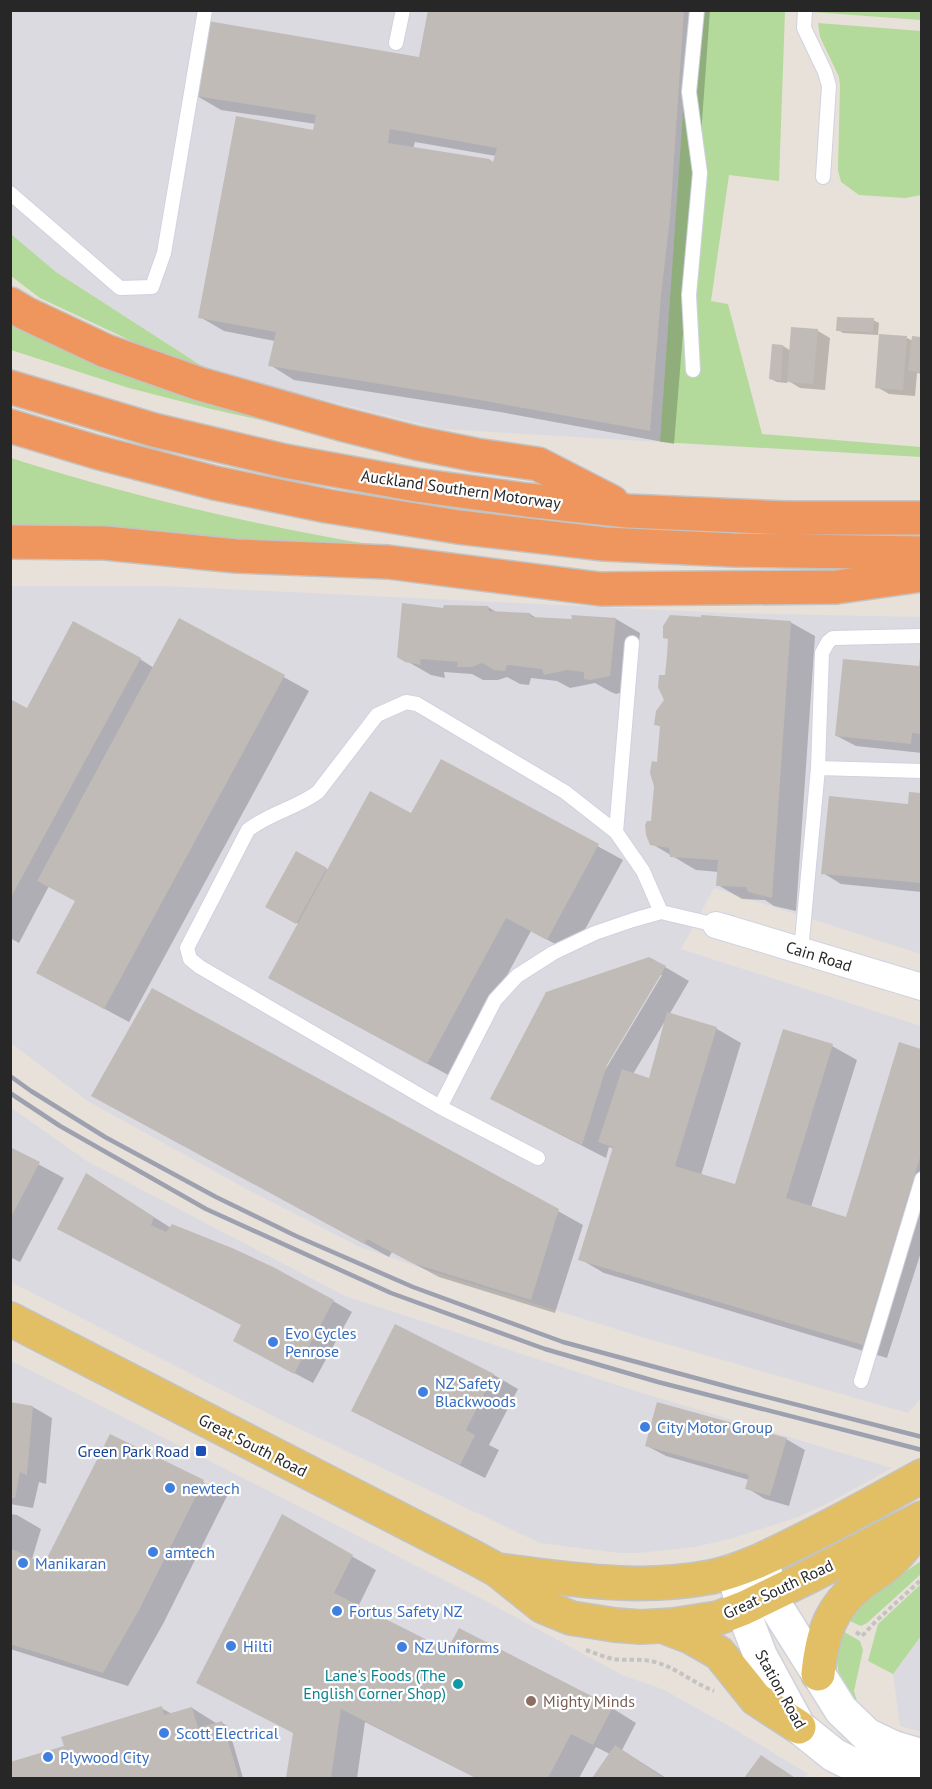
<svg xmlns="http://www.w3.org/2000/svg" width="932" height="1789" viewBox="0 0 932 1789" font-family="'PT Sans',sans-serif">
<rect width="100%" height="100%" fill="#e8e1d9"/>
<path fill="#dbdae1" d="M10,11H690L660,442L442,429L244,380L208,370L56,272L11,234Z
M10,586H164L725,613L921,617V954L714,888L681,949L921,1026V1398L908,1413L635,1335L415,1266L358,1246L243,1187L86,1100L11,1043Z
M10,1107L87,1161L345,1296L632,1390L892,1468L830,1502L798,1517L733,1538L695,1547L639,1553H619L540,1543L279,1419L11,1282Z
M10,1360L482,1599L622,1675L662,1689L734,1729L808,1774L805,1778H11Z
M921,1636V1732L900,1726L893,1674Z"/>
<path fill="#b3da9a" d="M690,11H785L779,181L729,175L711,301L728,304L762,434L921,447V457L660,442Z
M799,11H921V20Z
M818,23L921,31V195L905,198L859,195L841,182L838,170L840,86L839,77L820,37Z
M11,234L56,272L208,370L142,346L40,298L11,276Z
M11,317L305,430L211,409L129,388L11,350Z
M11,458C145,501 289,533 428,554L11,536Z
M921,1561V1574L867,1623L861,1626L845,1619L876,1592Z
M921,1584V1636L893,1674L868,1661L878,1624Z
M839,1629L860,1641L863,1650L854,1691L858,1704C832,1676 837,1664 839,1629Z"/>
<path fill="#0003" fill-rule="evenodd" d="M429,10H710L694,233L685,309L674,444L500,412L294,380L270,365L275,341L224,331L200,317L314,132L316,124L221,110L197,96L421,59ZM415,142L496,156L494,164L413,149Z
M873,320L879,323L878,335L843,333L838,330Z
M818,331L830,338L825,390L800,388L787,380V383L777,382L771,379L783,346L791,351Z
M914,337L922,338V374L917,373L915,396L889,394L877,387L907,338L913,341Z
M488,607L498,613L530,614L538,619L574,621L616,619L640,633L634,689L616,694L611,692L595,683L570,688L557,681L531,678L529,685L520,684L507,677L498,680H483L472,674L444,672L445,678L431,675L398,656L444,609Z
M180,620L309,691L129,1022L62,986L77,901L49,886L19,943L10,938V701L27,710L140,659L154,668Z
M790,622L815,636L796,911L774,906L765,900L742,899L718,885L719,872L696,870L652,844L661,727L656,724L665,700L670,640L664,637Z
M922,659V753L856,746L837,736L920,668Z
M441,761L623,860L572,953L531,931L452,1077L294,992L299,924L267,906L296,853L328,870L412,815Z
M910,794L922,795V892L841,884L823,873L909,805Z
M665,967L689,981L669,1015L717,1029L741,1043L701,1175L736,1186L784,1031L832,1046L857,1060L811,1207L847,1218L900,1044L922,1051V1249L887,1358L604,1273L580,1259L614,1149L609,1147L606,1158L516,1112L492,1098ZM658,975H662L604,1072L601,1070ZM665,1021L650,1080L633,1074Z
M117,1109L558,1211L583,1225L555,1313L439,1277L392,1252L389,1257Z
M10,1149L64,1178L20,1262L10,1257Z
M110,1189L171,1228L333,1301L352,1312L313,1383L253,1351L243,1326Z
M396,1326L494,1375L518,1389L489,1445L499,1450L485,1478L377,1424L353,1410Z
M10,1403L33,1407L52,1418L46,1484L39,1482L33,1508L10,1504Z
M786,1439L805,1450L789,1506L765,1499L747,1488L749,1480L666,1456L647,1446Z
M203,1482L227,1496L163,1624L128,1686L10,1649V1514L17,1515L41,1529L32,1559L45,1566Z
M283,1517L376,1570L358,1607L448,1652L612,1708L636,1723L622,1750L666,1778H593L610,1754L596,1747L579,1778H476L365,1722L357,1778H288L295,1733Z
M161,1708L172,1714L192,1708L216,1723L217,1724L222,1723L228,1726L243,1778H10V1762L12,1763L66,1747Z
M761,1757L780,1768L795,1778H746Z"/>
<path fill="#c0bbb6" fill-rule="evenodd" d="M428,10H684L670,218L661,295L650,431L474,399L268,366L276,332L198,318L236,116L313,130L316,115L195,96L208,21L419,57ZM390,129L497,148L493,162L489,159L388,143Z
M837,317L874,318L873,332L836,331Z
M791,327L818,329L813,384L787,382Z
M879,334L907,336L903,390L875,388Z
M912,336L921,337L920,372L908,371Z
M772,344L783,345L781,381L769,379Z
M402,603L443,608L444,605L488,606L489,611L530,613L531,617L572,619L571,615L616,618L610,676L590,680L584,679V672L567,670L544,675L542,669L507,665L505,671L494,670L482,663L472,667H457L458,662L420,659L421,665L405,662L397,657Z
M670,615L701,617V615L791,621L772,898L748,892L746,887L716,886L718,860L670,857L669,848L650,845L646,835L645,825L647,821H651L654,786L650,773L651,766L652,761L657,762L660,726L654,725L656,711L664,700L658,687L659,675H665L667,656L668,639L663,638V626Z
M179,618L285,675L104,1009L36,973L75,901L37,881Z
M73,621L141,658L10,899V699L27,708Z
M920,657H921V734L912,733L911,744L835,736L843,659L919,666Z
M441,759L599,844L547,940L506,918L427,1064L268,978L370,791L411,813Z
M909,792L921,793V883L821,874L829,796L908,804Z
M296,851L327,868L296,924L265,907Z
M649,957L666,966L607,1065L582,1145L490,1099L546,992Z
M152,988L559,1209L531,1300L412,1263L367,1239L364,1244L91,1096Z
M667,1012L717,1027L675,1166L735,1184L783,1029L833,1044L786,1198L846,1217L899,1042L921,1049V1154L863,1345L578,1260L613,1147L598,1142L622,1069L649,1078Z
M10,1147L40,1162L10,1219Z
M86,1173L154,1217L151,1225L166,1232L172,1224L232,1248L273,1267L334,1300L294,1374L233,1341L241,1325L57,1229Z
M395,1324L494,1374L466,1430L475,1435L460,1465L351,1411Z
M10,1402L33,1406L27,1475L20,1472L15,1498H10Z
M657,1402L787,1438L770,1496L745,1489L749,1475L645,1446Z
M110,1434L204,1480L139,1610L103,1673L10,1644V1548L44,1564Z
M282,1514L353,1555L334,1593L447,1650L459,1628L613,1707L593,1745L571,1734L548,1778H476L341,1709L331,1778H286L293,1733L196,1683Z
M162,1706L164,1715L192,1707L198,1728L222,1721L239,1778H10V1762L64,1746L61,1737Z
M615,1745L664,1778H592Z
M761,1755L794,1778H744Z"/>
<g fill="none" stroke-linecap="round" stroke-linejoin="round">
<g stroke="#cfd2df" stroke-width="16">
<path id="service" d="M805,10L804,28L825,72L829,86L823,177
M396,43L403,10
M10,193L120,288L152,287L164,253L205,10
M693,370L689,295L700,173L689,92L697,10
M818,768L922,771
M616,832L632,643
M801,951L818,768L822,653L828,642L833,638L922,636
M440,1107L495,1000L517,976L553,953L595,933L633,920L661,912L716,925
M538,1158L440,1107L200,967L190,959L187,948L248,830C269,813 297,808 318,792L377,715L406,702L417,704L565,792L616,832L643,871L661,912
M861,1381L922,1179"/>
</g>
<g stroke="#cfd2df" stroke-width="28">
<path id="minor" d="M716,925L922,987"/>
</g>
<g stroke="#cfd2df" stroke-width="36">
<path id="secondary" d="M761,1560L777,1608L841,1710L867,1735L892,1747L922,1756
M733,1571L747,1621L760,1655L799,1727L834,1755L852,1764L908,1778"/>
</g>
<g stroke="#c3c3c3" stroke-width="36">
<path id="primary" d="M10,1319L475,1558L497,1570L542,1606L571,1618L615,1625L641,1627L673,1625L718,1618L744,1608L808,1577L922,1518
M497,1570C569,1579 638,1591 711,1577C739,1571 766,1558 792,1545C836,1524 879,1500 922,1476
M662,1626L691,1637L719,1653L756,1699L799,1727
M818,1674C822,1634 830,1607 863,1582C872,1575 884,1569 892,1560C903,1550 912,1536 922,1525"/>
</g>
<g stroke="#c3c3c3" stroke-width="36">
<path id="motorway" d="M10,304L25,313L106,351L200,384L341,424L416,443L476,455L538,464L612,502
M10,387L154,430L285,461L417,485L527,500L628,511L786,518H922
M10,426L96,452L215,483L327,506L458,527L604,544L733,550L922,553
M10,542L105,543L236,556L388,562L600,589L837,587L922,575"/>
</g>
<path stroke="#c3c3c3" stroke-width="4" stroke-dasharray="4.5 3" stroke-linecap="butt" d="M856,1632L862,1636L876,1621L922,1579
M586,1650C595,1653 604,1657 613,1659C627,1661 641,1658 655,1662C677,1668 693,1683 714,1691"/>
<use href="#service" stroke="#fff" stroke-width="14"/>
<use href="#minor" stroke="#fff" stroke-width="26"/>
<use href="#secondary" stroke="#fff" stroke-width="33"/>
<use href="#primary" stroke="#e2bf64" stroke-width="33"/>
<use href="#motorway" stroke="#ee965e" stroke-width="33"/>
<path stroke="#9da0af" stroke-width="4.5" d="M10,1076L31,1091L105,1137L216,1197L296,1236L413,1287L563,1342L736,1389L922,1437
M10,1093L60,1126L206,1209L391,1293L545,1349L658,1382L922,1450"/>
</g>
<g fill="#3f7fe0" stroke="#fff" stroke-width="2">
<circle cx="273" cy="1342" r="6"/>
<circle cx="423" cy="1392" r="6"/>
<circle cx="645" cy="1427" r="6"/>
<circle cx="170" cy="1488" r="6"/>
<circle cx="153" cy="1552" r="6"/>
<circle cx="23" cy="1563" r="6"/>
<circle cx="337" cy="1611" r="6"/>
<circle cx="231" cy="1646" r="6"/>
<circle cx="402" cy="1647" r="6"/>
<circle cx="164" cy="1733" r="6"/>
<circle cx="48" cy="1757" r="6"/>
</g>
<rect fill="#1a4fb4" stroke="#fff" stroke-width="2" x="195" y="1445" width="12" height="12" rx="3"/>
<circle fill="#0f9aa8" stroke="#fff" stroke-width="2" cx="458" cy="1684" r="6"/>
<circle fill="#8d6e63" stroke="#fff" stroke-width="2" cx="531" cy="1701" r="6"/>
<g text-anchor="middle" stroke-width="4.5" stroke-linejoin="round" paint-order="stroke">
<g font-size="16" fill="#272727" stroke="#fff">
<text transform="translate(461 489) rotate(8)" y="6">Auckland Southern Motorway</text>
<text transform="translate(819 956) rotate(17)" y="6">Cain Road</text>
<text transform="translate(253 1445) rotate(27)" y="6">Great South Road</text>
<text transform="translate(778 1589) rotate(-25)" y="6">Great South Road</text>
<text transform="translate(781 1689) rotate(61)" y="6">Station Road</text>
</g>
<g font-size="16" fill="#366cbe" stroke="#fff" text-anchor="start">
<text x="285" y="1339">Evo Cycles<tspan x="285" dy="18">Penrose</tspan></text>
<text x="435" y="1389">NZ Safety<tspan x="435" dy="18">Blackwoods</tspan></text>
<text x="657" y="1433">City Motor Group</text>
<text x="182" y="1494">newtech</text>
<text x="165" y="1558">amtech</text>
<text x="35" y="1569">Manikaran</text>
<text x="349" y="1617">Fortus Safety NZ</text>
<text x="243" y="1652">Hilti</text>
<text x="414" y="1653">NZ Uniforms</text>
<text x="176" y="1739">Scott Electrical</text>
<text x="60" y="1763">Plywood City</text>
</g>
<g font-size="16" fill="#164399" stroke="#fff" text-anchor="end">
<text x="189" y="1457">Green Park Road</text>
</g>
<g font-size="16" fill="#0d838f" stroke="#fff" text-anchor="end">
<text x="446" y="1681">Lane's Foods (The<tspan x="446" dy="18">English Corner Shop)</tspan></text>
</g>
<g font-size="16" fill="#785e54" stroke="#fff" text-anchor="start">
<text x="543" y="1707">Mighty Minds</text>
</g>
</g>
<rect width="932" height="1789" fill="none" stroke="#272727" stroke-width="24"/>
</svg>
